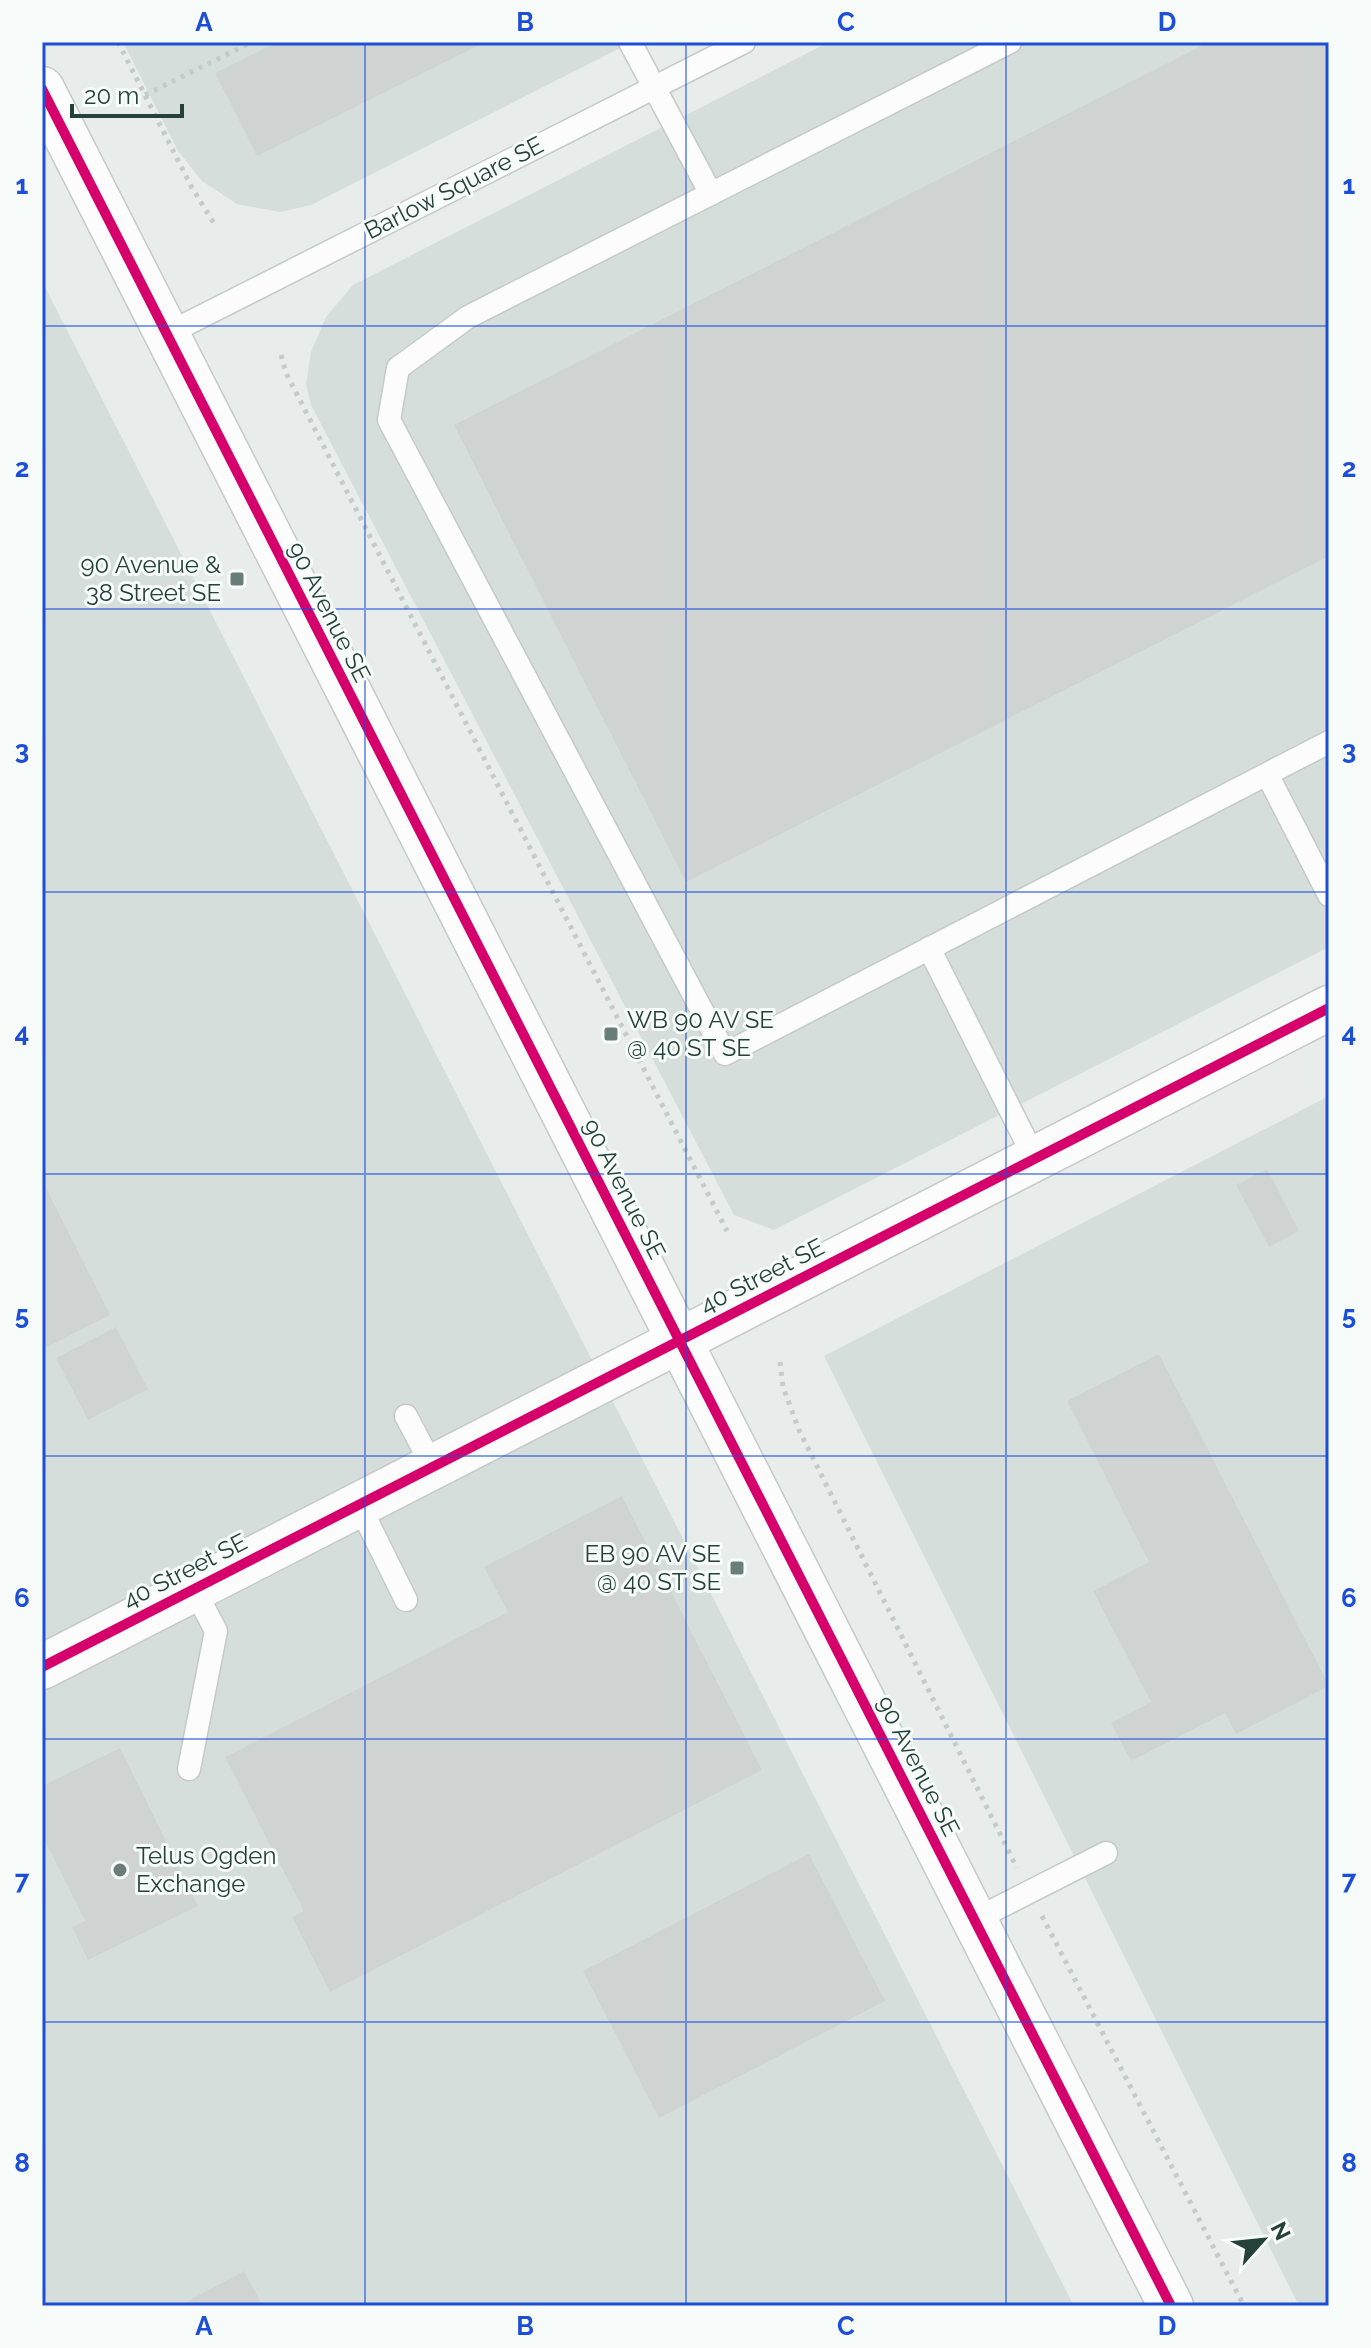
<svg xmlns="http://www.w3.org/2000/svg" width="1371" height="2348" viewBox="0 0 1371 2348" font-family="Raleway,sans-serif">
<rect width="100%" height="100%" fill="#e8edeb"/>
<path fill="#d6dedb" d="M123,42H632L311,205L280,212L237,204L202,181L178,151Z
M829,42H1329V947L774,1230L734,1215L311,405L306,384L311,352L326,317L353,285Z
M42,281L1074,2306H42Z
M1329,1096V2306H1299L824,1356Z"/>
<path fill="#cfd4d2" d="M278,42H485L257,156L215,73Z
M1209,42H1329V556L686,882L454,425Z
M1267,1169L1299,1231L1269,1247L1236,1185Z
M42,1180L110,1315L47,1347L42,1337Z
M116,1327L148,1389L88,1420L56,1358Z
M1159,1354L1329,1686L1236,1734L1225,1713L1131,1761L1111,1723L1151,1702L1093,1591L1149,1562L1067,1401Z
M622,1496L762,1770L330,1992L292,1917L304,1911L225,1757L508,1612L484,1567Z
M120,1748L198,1906L88,1960L72,1927L85,1921L42,1835V1786Z
M809,1854L885,2001L659,2118L583,1971Z
M244,2271L263,2306H179Z"/>
<g fill="none" stroke-linecap="round" stroke-linejoin="round">
<g stroke="#c5cac8" stroke-width="25">
<path id="lane" d="M630,42L711,194
M1010,42L468,317L398,368L389,420L725,1054L1329,742
M165,335L744,42
M1267,774L1329,895
M929,948L1035,1159
M406,1416L433,1467
M359,1505L406,1600
M189,1769L216,1631L194,1589
M974,1920L1106,1853"/>
</g>
<g stroke="#c5cac8" stroke-width="47">
<path id="street" d="M42,1667L1329,1008"/>
</g>
<g stroke="#c3cbc8" stroke-width="47">
<path id="secondary" d="M42,89L1171,2306"/>
</g>
<path stroke="#c3ccca" stroke-width="5" stroke-dasharray="4 6" stroke-linecap="butt" d="M118,42L191,186L215,225
M145,95L252,42
M281,355L286,373L727,1231
M780,1362L783,1387L799,1430L1017,1868
M1042,1916L1244,2306"/>
<use href="#lane" stroke="#fcfcfc" stroke-width="22"/>
<use href="#street" stroke="#fcfcfc" stroke-width="44"/>
<use href="#secondary" stroke="#fcfcfc" stroke-width="44"/>
<g stroke="#f7fbf9" stroke-width="15">
<path id="cycleway" d="M42,89L1171,2306
M42,1667L1329,1008"/>
</g>
<use href="#cycleway" stroke="#d6006c" stroke-width="10"/>
</g>
<path fill="none" stroke="#1d4ed8" stroke-width="2" stroke-opacity="0.55" d="M365,42V2306M686,42V2306M1006,42V2306M42,326H1329M42,609H1329M42,892H1329M42,1174H1329M42,1456H1329M42,1739H1329M42,2022H1329"/>
<g fill="#697e78" stroke="#f7fbf9" stroke-width="3">
<rect x="229" y="571" width="16" height="16" rx="4"/>
<rect x="603" y="1026" width="16" height="16" rx="4"/>
<rect x="729" y="1560" width="16" height="16" rx="4"/>
<circle cx="120" cy="1870" r="8"/>
</g>
<g text-anchor="middle" stroke-width="6" stroke-linejoin="round" paint-order="stroke">
<g font-size="24" fill="#24423a" stroke="#f7fbf9">
<text transform="translate(454 188) rotate(-27)" y="8">Barlow Square SE</text>
<text transform="translate(329 612) rotate(63)" y="8">90 Avenue SE</text>
<text transform="translate(624 1189) rotate(63)" y="8">90 Avenue SE</text>
<text transform="translate(762 1276) rotate(-27)" y="8">40 Street SE</text>
<text transform="translate(185 1571) rotate(-27)" y="8">40 Street SE</text>
<text transform="translate(918 1766) rotate(63)" y="8">90 Avenue SE</text>
</g>
<g font-size="24" fill="#24423a" stroke="#f7fbf9" text-anchor="end">
<text x="221" y="573">90 Avenue &amp;<tspan x="221" dy="28">38 Street SE</tspan></text>
<text x="627" y="1028" text-anchor="start">WB 90 AV SE<tspan x="627" dy="28">@ 40 ST SE</tspan></text>
<text x="721" y="1562">EB 90 AV SE<tspan x="721" dy="28">@ 40 ST SE</tspan></text>
<text x="136" y="1864" text-anchor="start">Telus Ogden<tspan x="136" dy="28">Exchange</tspan></text>
</g>
</g>
<rect width="1371" height="2348" fill="none" stroke="#f7fbf9" stroke-width="88"/>
<g transform="translate(1263 2240) rotate(63)" stroke="#f7fbf9" stroke-width="6" paint-order="stroke">
<path d="M0-6L14 30L0 20L-14 30Z" fill="#24423a"/>
<text y="-12" font-size="22" font-weight="bold" text-anchor="middle" fill="#24423a">N</text>
</g>
<path d="M72 104v12h110v-12" fill="none" stroke="#24423a" stroke-width="4"/>
<text x="84" y="104" font-size="24" fill="#24423a" stroke="#f7fbf9" stroke-width="6" paint-order="stroke">20 m</text>
<rect x="44" y="44" width="1283" height="2260" fill="none" stroke="#1d4ed8" stroke-width="3"/>
<g font-size="26" text-anchor="middle" font-weight="bold" fill="#1d4ed8">
<text x="204" y="31">A</text>
<text x="525" y="31">B</text>
<text x="846" y="31">C</text>
<text x="1167" y="31">D</text>
<text x="22" y="194">1</text>
<text x="1349" y="194">1</text>
<text x="22" y="477">2</text>
<text x="1349" y="477">2</text>
<text x="22" y="759">3</text>
<text x="1349" y="759">3</text>
<text x="22" y="1042">4</text>
<text x="1349" y="1042">4</text>
<text x="22" y="1324">5</text>
<text x="1349" y="1324">5</text>
<text x="22" y="1607">6</text>
<text x="1349" y="1607">6</text>
<text x="22" y="1889">7</text>
<text x="1349" y="1889">7</text>
<text x="22" y="2172">8</text>
<text x="1349" y="2172">8</text>
<text x="204" y="2335">A</text>
<text x="525" y="2335">B</text>
<text x="846" y="2335">C</text>
<text x="1167" y="2335">D</text>
</g>
</svg>
